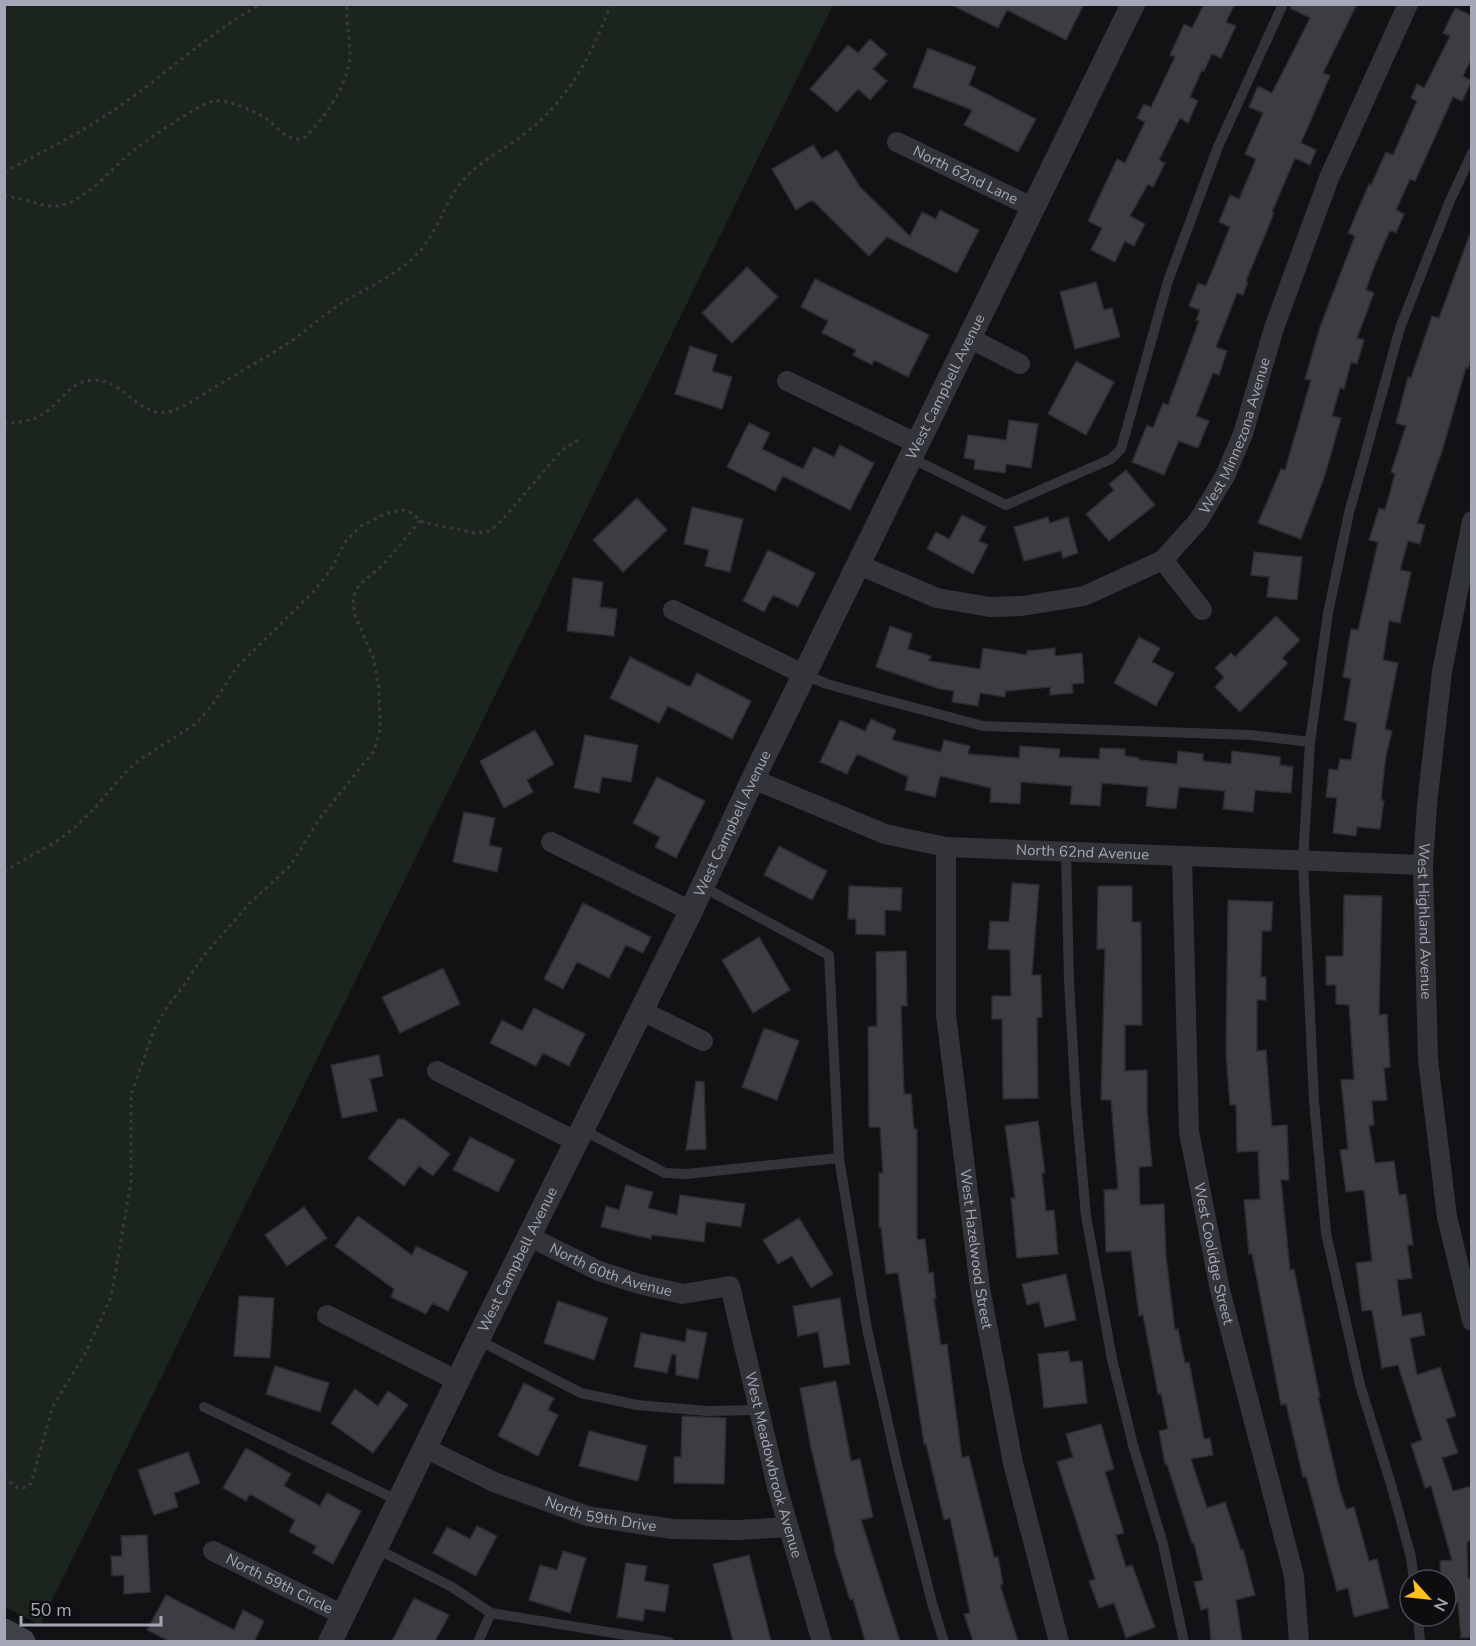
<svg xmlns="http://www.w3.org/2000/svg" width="1476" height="1646" viewBox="0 0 1476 1646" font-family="'Nunito Sans',sans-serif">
<rect width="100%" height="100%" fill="#121214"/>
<path fill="#1c241e" d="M4,5H833L40,1625L4,1606Z"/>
<path fill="#3c3c42" stroke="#2c2c30" stroke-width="1.5" d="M950,4H1084L1066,40L1007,10L998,28Z
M1204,4H1235L1226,22L1236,26L1221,58L1212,54L1204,71L1202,70L1190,97L1198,101L1188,123L1180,118L1159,160L1165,163L1153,187L1148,184L1130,216L1145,224L1134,246L1125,241L1115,262L1091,250L1102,228L1088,221L1117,159L1125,163L1145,122L1137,118L1144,104L1151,107L1175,57L1170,55L1184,24L1192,28Z
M1290,4H1357L1323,73L1330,76L1301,143L1316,150L1310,165L1295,158L1272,212L1274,213L1246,281L1248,282L1243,295L1237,293L1216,347L1227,351L1219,375L1213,373L1196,416L1209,421L1198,448L1179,441L1164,475L1132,462L1147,425L1153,428L1163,403L1168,405L1199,321L1196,320L1200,310L1189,306L1198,283L1206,286L1230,227L1219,222L1230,195L1239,199L1256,159L1245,154L1263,113L1249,107L1258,86L1272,93L1310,18L1290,8Z
M1455,8L1472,16V58L1463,76L1472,81L1462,101L1453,97L1415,181L1410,179L1396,210L1404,214L1396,233L1390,230L1374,267L1366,290L1374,293L1357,338L1364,340L1357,364L1351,362L1344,389L1340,388L1332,416L1341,418L1325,475L1301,539L1258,523L1281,469L1285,470L1311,380L1305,379L1320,327L1355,236L1348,233L1369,184L1371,185L1386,152L1393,155L1417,101L1411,98L1417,84L1424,88L1450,36L1443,33Z
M870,39L887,54L873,69L887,81L870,100L858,89L837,112L810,89L848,45L858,53Z
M928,48L976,67L969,85L1036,119L1018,152L964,125L972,110L913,87Z
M813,145L822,159L837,150L860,187L910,236L922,212L936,219L940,210L979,230L957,273L887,237L869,256L812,200L796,210L772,169Z
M1470,234H1472V358L1468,368L1466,367L1443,448L1417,523L1425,525L1420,544L1408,541L1400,570L1411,572L1400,623L1389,621L1383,660L1398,663L1385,729L1392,731L1386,756L1381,800H1384L1380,829L1357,827L1356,836L1333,833L1337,798L1326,797L1329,769L1338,770L1340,759L1351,760L1357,723L1344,720L1351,679L1343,677L1351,629L1358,630L1378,542L1369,540L1379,508L1385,510L1395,474L1391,472L1406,426L1396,423L1408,377L1411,378L1432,316L1439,318Z
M747,267L778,297L732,343L702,313Z
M815,279L929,335L908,377L874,360L872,365L853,355L856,350L822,333L828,321L801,307Z
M1096,282L1104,310L1112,308L1120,337L1075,349L1060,292Z
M690,346L717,355L712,371L732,377L722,409L675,394Z
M1076,361L1114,382L1086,435L1048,414Z
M1009,420L1038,424L1031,468L1006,464L1005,473L974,469L975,460L964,458L968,435L1006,440Z
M749,423L770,433L762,449L803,469L814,447L834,457L840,445L874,463L850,510L783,476L775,491L727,467Z
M1126,470L1155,505L1109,541L1086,514L1114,490L1109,484Z
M637,498L667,530L623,572L593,540Z
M692,507L743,519L730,572L705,566L709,550L684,544Z
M962,515L986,527L979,541L988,545L973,574L927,549L936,532L949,539Z
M1048,517L1050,523L1068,517L1078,553L1063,558L1061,551L1024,561L1014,527Z
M768,550L815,573L798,607L773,595L764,612L743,601Z
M1254,552L1302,557L1297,600L1267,597L1269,577L1251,575Z
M573,578L603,582L600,607L617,609L614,636L567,631Z
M1276,616L1300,640L1282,658L1288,663L1240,712L1215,687L1224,677L1215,668L1231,653L1235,657Z
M890,626L912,634L908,649L931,656L929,661L980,669L983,648L1027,655V651L1055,648V656L1082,653L1084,683L1072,684L1073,693L1050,695V687L1006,691L1005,697L980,693L978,706L952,702L954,691L940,689L876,667Z
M1139,637L1160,648L1152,662L1174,673L1156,706L1114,683Z
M630,657L690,687L697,673L751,701L732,739L668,706L659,723L610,698Z
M871,719L896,730L892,740L941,752L944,740L970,746L968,754L1019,758L1020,746L1060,749L1059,757L1099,759L1100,748L1125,749V756L1139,758V760L1177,764L1178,751L1203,754V761L1231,764L1232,751L1280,757V765L1293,767L1291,793L1255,790L1253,812L1223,809L1225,791L1179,787L1176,809L1146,806L1148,787L1102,783L1100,806L1070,804L1072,786L1021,782L1020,804L990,802L991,788L940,776L935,797L905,790L908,777L857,754L847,774L820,762L840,720L865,731Z
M535,730L554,764L527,780L533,792L504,808L480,761Z
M585,735L638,745L631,782L602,777L599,793L574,788Z
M657,777L705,801L676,858L655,847L660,837L633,823Z
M464,812L495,818L489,845L502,848L497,872L453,862Z
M779,846L827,871L812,900L764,875Z
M1012,883L1039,885L1032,975H1041L1042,1017L1037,1018L1038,1098L1003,1099L1002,1019H992V996H1011L1010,950L988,949L990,921L1009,922Z
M849,886L902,888L901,911L885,910V935L856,934V919H848Z
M1098,886H1132V922H1141L1142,1025H1125V1071L1147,1070V1110L1152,1166L1139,1167L1140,1205L1164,1204L1166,1256L1175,1330L1178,1329L1185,1363L1189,1362L1204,1439L1210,1438L1213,1455L1191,1459L1207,1508L1225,1502L1241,1550L1243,1549L1255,1595L1236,1600L1242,1641H1211L1208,1608L1201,1610L1194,1582L1203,1580L1194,1543H1192L1167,1464H1165L1159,1431L1168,1429L1161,1394H1158L1143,1315L1139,1316L1131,1251L1106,1252L1104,1190L1118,1189L1111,1100H1101L1105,949H1097Z
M1344,895L1382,896L1379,1015L1387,1014L1390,1067L1384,1068L1387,1100L1372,1101L1374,1125L1369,1126L1375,1163L1394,1161L1399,1195L1406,1194L1413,1245H1407L1412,1278L1397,1280L1402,1316L1421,1313L1425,1335L1410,1338L1417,1375L1440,1367L1456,1416L1446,1419L1458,1453L1442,1458L1453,1491L1472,1486V1541L1467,1542L1468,1578H1472V1637L1461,1638L1458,1603H1446V1580H1441L1440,1561L1452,1560L1431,1486L1425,1488L1411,1444L1422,1440L1398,1365L1382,1368L1372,1310L1362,1311L1356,1263L1372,1261L1364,1190L1346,1192L1340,1150L1348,1149L1341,1080L1354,1079L1349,1005L1336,1004V985H1326V956H1343Z
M1228,900L1273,902L1271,931H1262L1261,977H1266V1000H1257V1051L1266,1050L1272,1126L1287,1125L1289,1180H1281L1290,1270L1294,1269L1320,1397H1318L1339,1487L1346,1509L1354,1507L1369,1561L1377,1559L1389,1608L1354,1617L1348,1588L1337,1591L1306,1476L1303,1477L1286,1404L1281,1405L1252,1254H1249L1244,1200L1260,1199L1258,1151L1237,1152L1236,1105H1230L1226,1053Z
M583,903L651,937L643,953L626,945L609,978L577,962L563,989L544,979Z
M759,937L790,990L753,1013L722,960Z
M906,951L907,1006H901L904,1094H911L914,1129H917V1240L925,1239L929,1273L933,1272L936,1299H934L941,1345L947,1344L962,1458L969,1456L994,1557H998L1003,1584L1000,1585L1018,1641H973L964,1614L970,1613L950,1518L944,1520L926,1444H924L898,1273L886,1274L881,1227H879V1173H883L880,1127H869L868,1027L877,1026L876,952Z
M443,968L460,1004L400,1033L382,997Z
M534,1008L585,1034L569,1066L543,1053L536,1066L490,1043L502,1020L522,1031Z
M764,1028L799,1041L777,1100L742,1087Z
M379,1055L383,1076L370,1079L377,1111L342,1118L331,1065Z
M696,1081L704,1082L706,1149L686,1150Z
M398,1119H404L450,1154L433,1176L419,1166L404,1186L368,1158Z
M1038,1121L1045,1173H1042L1046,1211L1054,1210L1058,1254L1017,1258L1011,1198H1015L1005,1126Z
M470,1137L515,1160L498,1192L453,1170Z
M626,1185L653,1192L648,1208L677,1215L680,1195L745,1204L741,1227L706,1222L704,1242L652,1235L651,1239L601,1227L606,1206L619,1210Z
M304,1207L327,1238L287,1266L265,1235Z
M358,1216L412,1255L416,1246L468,1272L448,1311L432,1303L426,1314L391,1297L394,1289L335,1246Z
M799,1218L833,1274L811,1288L792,1256L778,1264L763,1240Z
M1066,1274L1076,1320L1045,1327L1039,1302L1027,1305L1022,1284Z
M239,1296L274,1298L270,1358L234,1356Z
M840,1298L850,1364L824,1368L818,1332L798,1336L793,1306Z
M558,1301L608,1318L594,1360L544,1343Z
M687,1329L707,1333L698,1379L676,1375V1355L672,1354L667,1373L634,1367L641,1333L685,1342Z
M1068,1351L1070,1362L1082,1361L1087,1403L1044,1408L1038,1354Z
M275,1366L329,1383L320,1412L266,1394Z
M836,1381L851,1461L860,1459L873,1517L861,1520L900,1641H865L853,1599L850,1600L834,1549H835L811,1448L800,1388Z
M524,1383L554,1398L548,1410L558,1415L538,1456L498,1436Z
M355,1389L378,1406L388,1391L408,1405L373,1453L331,1423Z
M682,1416L726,1418L724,1484L674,1483V1457H681Z
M1101,1424L1114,1469L1105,1472L1124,1533L1116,1535L1126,1567L1132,1565L1155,1627L1126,1638L1114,1603L1099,1608L1089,1581L1095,1579L1057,1462L1073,1457L1066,1434Z
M589,1431L647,1446L638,1481L579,1466Z
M246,1448L291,1474L284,1486L320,1506L327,1493L361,1511L333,1564L313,1553L316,1546L289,1532L295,1520L250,1494L246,1501L223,1488Z
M188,1452L200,1483L174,1493L178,1507L154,1515L138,1470Z
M477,1526L497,1536L476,1576L433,1553L447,1527L470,1539Z
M147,1535L150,1592L124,1594V1575L112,1576L111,1556H122L121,1536Z
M563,1551L586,1558L570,1613L529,1600L540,1565L557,1570Z
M749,1555L771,1641H733L713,1564Z
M626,1563L647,1566L644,1581L669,1585L665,1612L645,1609L643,1621L617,1617Z
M166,1595L234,1630L243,1610L264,1621L255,1640L257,1641H169L147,1630Z
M414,1598L449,1615L435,1641H392Z"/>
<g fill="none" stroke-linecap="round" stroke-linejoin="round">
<path stroke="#393b40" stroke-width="3" stroke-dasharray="3 4.5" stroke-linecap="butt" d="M4,172C47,150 88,129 127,101C172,69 213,30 261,4
M4,197C24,196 44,210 63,205C86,199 110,171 128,155C140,144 199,104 213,101C228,99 252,110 265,118C276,125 289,144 304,138C324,119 348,85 350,57C350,39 346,22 347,4
M4,424C15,422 26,422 36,418C58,409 68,379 96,380C126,381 140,421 172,411C189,405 205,393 220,384C243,370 267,357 290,342C309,329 325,313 345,301C369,287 397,275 417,254C439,232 444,200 465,178C483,159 507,148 527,132C569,99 592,54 611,4
M4,871L54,843L73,829L92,811L125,773L138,761L197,723L215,701L236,668L313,592L330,571L346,541L361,526L387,513L403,510L412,513L420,521L427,523L475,533L490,531L502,520L562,450L581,438
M4,1477L18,1488L28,1487L31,1483L53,1406L86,1352L111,1297L131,1182V1095L154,1030L167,1007L182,988L201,959L249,904L290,866L320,818L374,751L380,730L379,688L373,657L354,613L353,597L359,585L384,564L420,521"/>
<path stroke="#333439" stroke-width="10" d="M911,458L1006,505L1111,459L1121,449L1168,281L1218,147L1283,4
M805,675L827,684L874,697L983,726L1250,735L1310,742
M1066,853L1069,981L1076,1104L1086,1216L1112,1359L1133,1445L1163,1544L1184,1642
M703,887L829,955L839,1158L867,1329L897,1464L932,1603L944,1642
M583,1130L665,1173L686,1174L839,1158
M478,1340L581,1393L637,1405L707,1411L759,1410
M204,1407L399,1501
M375,1548L452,1587L491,1613L669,1642
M1414,1580L1411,1557L1390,1481L1360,1385L1326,1233L1314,1101L1303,861L1310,742L1328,613L1349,513L1400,328L1449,203L1472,153
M1418,1616L1420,1642
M478,1642L491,1613"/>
<g stroke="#333439" stroke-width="20">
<path id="s1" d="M897,142L1034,208"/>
<path d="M971,339L1020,364"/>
<path d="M787,381L918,444"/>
<path id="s2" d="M1472,521L1442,671L1427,805L1423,865L1428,1060L1447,1217L1472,1321"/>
<path d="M1163,560L1202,610"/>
<path id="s3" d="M859,565L937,598L990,607L1022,606L1084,596L1163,560L1198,521L1225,476L1243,434L1274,328L1329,178L1408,4"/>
<path d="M673,610L805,675"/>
<path id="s4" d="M753,779L885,834L946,847L1423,865"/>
<path d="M551,842L691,911"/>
<path id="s5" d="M946,847V1015L980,1288L1013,1463L1059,1642"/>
<path id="s6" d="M1182,857L1189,1132L1220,1290L1294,1576L1299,1642"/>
<path d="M642,1011L703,1041"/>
<path d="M437,1071L577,1142"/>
<path id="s7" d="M530,1237L599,1271L639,1284L683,1294L730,1286L777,1487L822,1642"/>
<path d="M327,1315L458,1381"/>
<path id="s8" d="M425,1448L494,1482L587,1516L672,1529L738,1530L788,1527"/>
<path id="s9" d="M213,1551L343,1615"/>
</g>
<path stroke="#333439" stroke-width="24" id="s10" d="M330,1642L478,1339L691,911L753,779L1133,4"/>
<path stroke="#414249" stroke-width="27" d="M4,1632L22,1642"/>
</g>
<g text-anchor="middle" stroke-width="6" stroke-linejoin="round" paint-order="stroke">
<g font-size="15" fill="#a3a7b6" stroke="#0d0d0f">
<text dy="5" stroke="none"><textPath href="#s1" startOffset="76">North 62nd Lane</textPath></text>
<text dy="5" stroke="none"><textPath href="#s10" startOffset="1398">West Campbell Avenue</textPath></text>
<text dy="5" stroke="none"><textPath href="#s3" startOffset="466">West Minnezona Avenue</textPath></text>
<text dy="5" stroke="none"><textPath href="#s10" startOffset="912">West Campbell Avenue</textPath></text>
<text dy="5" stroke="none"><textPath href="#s4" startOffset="342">North 62nd Avenue</textPath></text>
<text dy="5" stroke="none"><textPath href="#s2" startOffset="404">West Highland Avenue</textPath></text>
<text dy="5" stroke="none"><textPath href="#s5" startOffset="404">West Hazelwood Street</textPath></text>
<text dy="5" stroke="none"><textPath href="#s6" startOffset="399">West Coolidge Street</textPath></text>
<text dy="5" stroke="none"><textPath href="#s10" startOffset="426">West Campbell Avenue</textPath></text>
<text dy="5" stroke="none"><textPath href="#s7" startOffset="88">North 60th Avenue</textPath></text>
<text dy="5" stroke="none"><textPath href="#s7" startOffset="396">West Meadowbrook Avenue</textPath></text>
<text dy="5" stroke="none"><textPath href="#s8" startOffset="189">North 59th Drive</textPath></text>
<text dy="5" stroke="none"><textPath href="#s9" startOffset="74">North 59th Circle</textPath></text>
</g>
</g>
<rect width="1476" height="1646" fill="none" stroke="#a3a7b6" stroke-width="12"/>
<g transform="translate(1428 1598) rotate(117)"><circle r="28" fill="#0d0d0f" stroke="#494b52" stroke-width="1.5"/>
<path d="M0-4.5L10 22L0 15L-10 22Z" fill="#ffc120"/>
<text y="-9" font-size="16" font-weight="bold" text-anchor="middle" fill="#a3a7b6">N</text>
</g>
<path d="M21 1616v9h140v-9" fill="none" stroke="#a3a7b6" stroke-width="3"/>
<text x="30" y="1616" font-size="18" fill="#a3a7b6" stroke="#0d0d0f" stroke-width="4.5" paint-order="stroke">50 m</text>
</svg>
